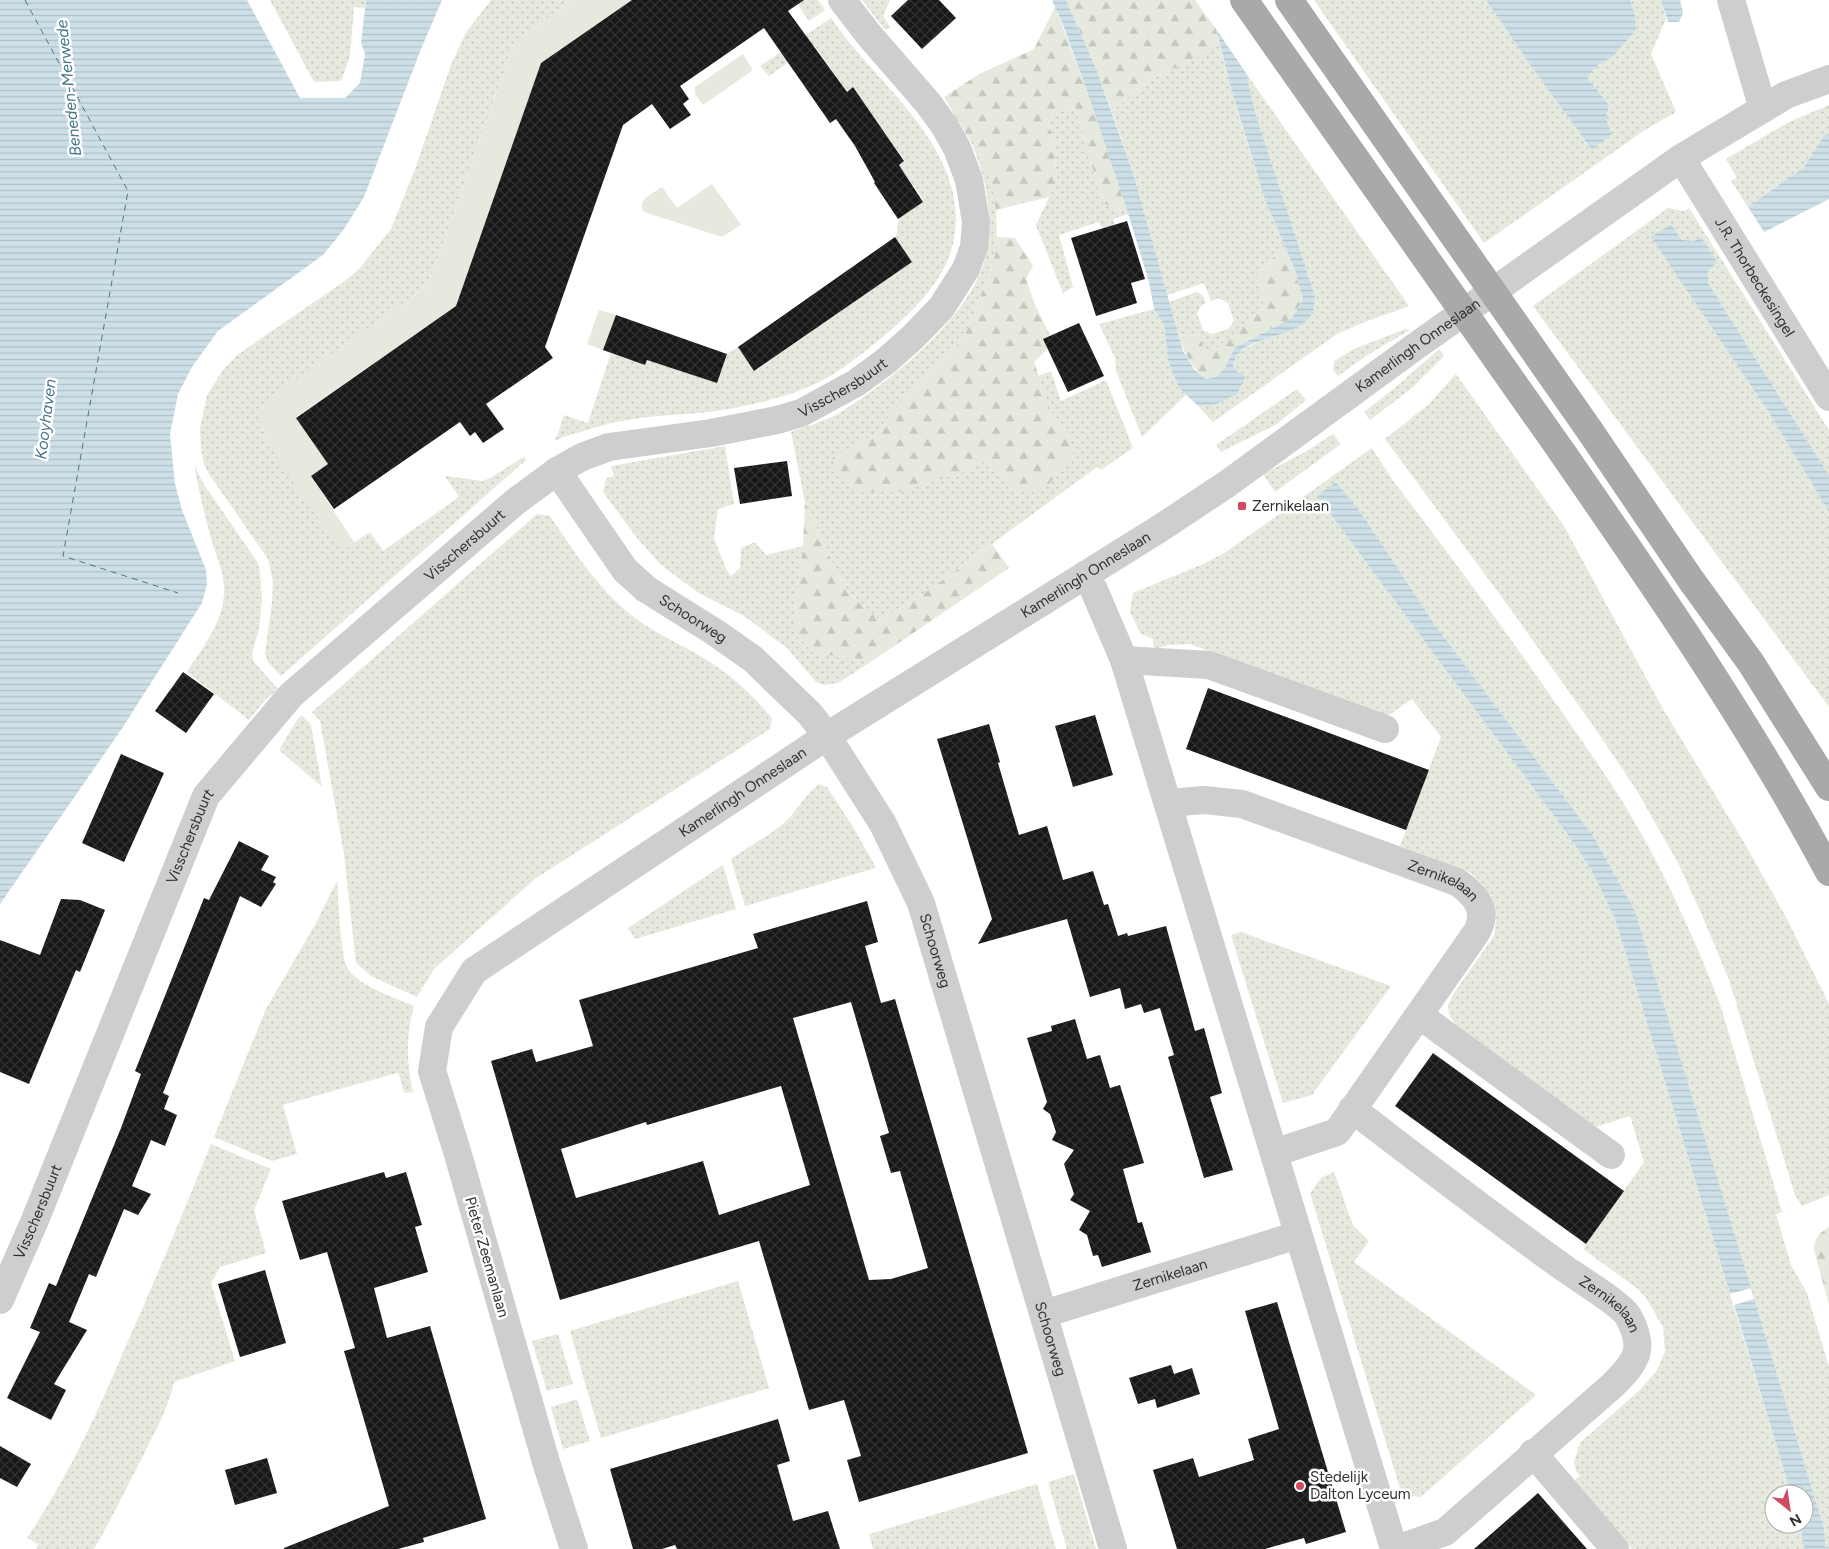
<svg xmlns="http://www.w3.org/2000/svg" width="1829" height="1549" viewBox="0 0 1829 1549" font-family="Figtree,sans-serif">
<defs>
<pattern id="grass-dots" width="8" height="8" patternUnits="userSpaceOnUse" patternTransform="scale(1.25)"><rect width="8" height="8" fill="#e5e9de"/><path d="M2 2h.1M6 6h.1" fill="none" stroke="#c5c8bf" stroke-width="1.8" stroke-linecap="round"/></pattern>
<pattern id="forest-firs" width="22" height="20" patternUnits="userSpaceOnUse" patternTransform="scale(1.25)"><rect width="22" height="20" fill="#e5e9de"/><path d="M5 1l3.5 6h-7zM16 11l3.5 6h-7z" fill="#c5c8bf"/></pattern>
<pattern id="water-rules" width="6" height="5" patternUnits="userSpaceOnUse" patternTransform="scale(1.25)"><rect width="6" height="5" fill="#cddfe7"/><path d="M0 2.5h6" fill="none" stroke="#b0c0c7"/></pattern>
<pattern id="building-cross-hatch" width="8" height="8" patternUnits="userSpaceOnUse" patternTransform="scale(1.25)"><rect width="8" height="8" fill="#181818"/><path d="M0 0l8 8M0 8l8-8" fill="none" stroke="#313131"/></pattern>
</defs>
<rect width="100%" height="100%" fill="#fff"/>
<path fill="url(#grass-dots)" d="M270,0H366L365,8L354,7L350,56L341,81L314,82Z
M491,0H574L515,41L428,286L274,395L262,427L265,435L288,473L342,550L370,532L383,551L459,497L445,476L483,481L492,477L522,458L525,457L526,460L281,676L268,662L265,653L272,603L273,581L268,559L209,474L204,465L201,448L200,429L207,395L223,370L237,355L345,281L359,269L391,229L415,169L452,62L467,31Z
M795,0H818L825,10L809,21Z
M862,0H890L883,16L890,27L885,30Z
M1314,0H1486L1531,66L1592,150L1612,134L1606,119L1609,105L1587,77L1598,65L1611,58L1635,16L1630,0H1661L1666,19L1651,54L1676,112L1645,130L1484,243Z
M831,18C865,68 923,114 946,171C976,247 934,295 878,341C860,355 840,372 819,382C791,396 760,403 729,409C696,415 661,414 628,420C612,422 596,427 581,432C572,434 563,436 556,441L554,438L557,437L564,415L588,423L611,353L645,365L648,359L717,383L727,354L738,347L755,371L912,262L896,238L899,218L924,201L899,165L905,161L853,88L847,92L814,45L769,76L760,66Z
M1218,39C1236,109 1256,178 1284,244L1257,278L1265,308L1207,357L1198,334L1179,336L1169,302L1196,292L1202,294L1206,303L1202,305L1197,313L1203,330L1212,334L1228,329L1234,321L1228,303L1218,298L1211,301L1204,283L1167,295L1133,173L1112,111L1150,79L1197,58Z
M1246,73L1409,306L1362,323L1337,334L1213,422L1197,405H1214L1238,373L1233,366L1239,352L1313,311L1315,296L1255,112Z
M1829,105V134L1824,135L1804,167L1748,207L1731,181L1737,178L1726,159L1787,123Z
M1075,107L1103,203L1122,211L1127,210L1129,214L1113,219L1115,225L1102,229L1099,222L1059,235L1073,287L1063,293L1036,225L1057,180L1053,139L1047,115Z
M975,141L985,169L989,167L996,205L997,249L988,277L964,338L891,414L876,434L833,458L961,473L985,461L1016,492L1069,437L1049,407L1038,376L1051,371L1061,401L1106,380L1133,448L1101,470L1097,467L919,597L880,620L848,593L833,564L805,502L791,432C807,426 826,421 841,412C892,380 978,312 987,249C993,210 986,177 971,142Z
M1668,208L1684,211L1689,208L1829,430V475L1708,283V271L1701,238L1694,241L1689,242L1652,237L1766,408L1829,512V707L1533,306Z
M1154,309L1164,324L1168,361L1179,388L1186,395L1142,437L1116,371L1115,358L1099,324Z
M1405,329L1410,330L1366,356L1338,376L1333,370L1334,361L1352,350Z
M1439,349L1444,356L1411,389L1370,420L1364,412L1396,387Z
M1456,374L1564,526L1663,709L1745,844L1786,917L1829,1004V1195L1802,1206L1795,1195L1729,980L1702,915L1678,863L1636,789L1594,727L1509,607L1385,439L1429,404Z
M1297,389L1306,400L1277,424L1221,452L1216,445Z
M1333,434L1341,444L1275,492L1263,474L1305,452Z
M725,446L734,504L718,509L714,538L726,569L731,576L740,568L741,548L755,542L766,555L803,546L795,610V634L814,653L872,661L838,683L824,685L816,682L787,648L744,616L697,592L660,564L637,538L603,492L606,478L614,476L611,466Z
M1372,448L1394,482C1453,559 1511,638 1566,718C1587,748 1608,778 1627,809C1664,871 1694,937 1720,1004L1782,1212L1776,1214L1791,1265L1807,1293L1829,1367V1549H1826L1824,1528L1635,911L1594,837L1435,625L1366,520L1317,496L1571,839L1592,871L1615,919L1791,1494H1774V1524H1800L1804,1549H1632L1573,1482L1580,1476L1576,1471L1574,1462L1580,1443L1641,1389L1657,1370L1665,1352L1663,1327L1646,1298L1638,1289L1583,1249L1644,1162L1630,1116L1596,1127L1457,1026L1449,1015L1448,1005L1454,993L1494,936L1496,921L1493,904L1483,885L1471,873L1400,846L1441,737L1412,699L1386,717L1190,644L1169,645L1154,649L1153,639L1141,634L1130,612L1133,593L1203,564L1226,552Z
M194,464L203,483L258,563L260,573L262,599L259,629L252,653L253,661L278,689L264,701L249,720L187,672C199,653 214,634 221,612C230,578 217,562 209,531C203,509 198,486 194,464Z
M537,514L550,516C575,553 599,590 635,618C659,636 688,647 713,664C736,679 754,697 772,718L770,729L536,878L434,969L417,997L371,976L356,963L344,854L320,721L312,712Z
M302,715L311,725L322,787L279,750L297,720Z
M819,784L827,787L855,830L876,868L745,906L731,859C748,847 767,837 783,824C797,812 804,795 819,784Z
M723,865L736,909L635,939L628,928Z
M337,881C339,900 339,959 350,972C366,989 394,997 414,1006C406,1035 406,1063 413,1092L404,1093L399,1074L397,1073L283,1105L297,1154L272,1161L214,1137L266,1009L315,925Z
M1241,932L1391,986L1312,1095L1283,1103L1231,935Z
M211,1144L271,1169L254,1210L266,1253L220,1267L211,1283L235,1361L174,1382C168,1410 153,1435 141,1460C125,1490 111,1520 94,1549H37L38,1544L27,1538C67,1479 97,1414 125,1348C155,1281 183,1213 211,1144Z
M1334,1172L1353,1225L1369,1241L1354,1262L1536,1395L1421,1497L1402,1495L1310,1193L1321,1178Z
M738,1281L769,1388L601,1438L570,1331Z
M558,1334L573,1384L547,1391L532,1341Z
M577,1399L590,1441L563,1449L551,1407Z
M1074,1474L1096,1549H1067L1048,1482Z
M1037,1484L1056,1549H873L869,1534Z"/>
<path fill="url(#forest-firs)" d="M1066,0H1195L1216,29L1218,39L1197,58L1150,79L1112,111L1097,71Z
M1055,7L1087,91L1127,210L1122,211L1103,203L1075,107L1047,116L1053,139L1057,180L1049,197L996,210L989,167L985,169L975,141L971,142L944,97L979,74L1034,49Z
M997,237L1015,238L1033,266L1026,279L1035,305L1050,335L1044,339L1048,348L1034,362L1049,407L1069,437L1073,453L1045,489L1016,492L985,461L961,473L897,492H859L838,475L832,458L876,434L891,414L964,338L988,277L997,249Z
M1284,244L1295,270L1303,300L1292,318L1234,348L1225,368L1216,377L1206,379C1191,366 1184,354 1179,336L1198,334L1207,356L1265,308L1257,278Z
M805,502L833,564L848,593L880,620L919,597L992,544L1009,568L872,661L814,653L795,634V610L803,546Z
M1829,1227V1305L1814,1250C1814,1238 1819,1233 1829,1227Z"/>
<path fill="#e5e9de" d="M574,0H632L541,63L456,306L296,417L328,464L311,476L354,542L342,551C326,527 260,443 261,419C262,403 277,393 288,384L428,286L515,41Z
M743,54L753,70L703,105L695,94V87Z
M712,184L741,225L722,237L644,212C635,200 654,193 662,187L677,208Z
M599,310L616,315L603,350L587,344Z"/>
<path fill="url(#water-rules)" d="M0,0H247L300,98H345L360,83L365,54L361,43L366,0H442L421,49L364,197L344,229L323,255L218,331L192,367L178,394L170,434L175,484L182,510L206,570L207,584L202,603L121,730L0,904Z
M1052,0H1066L1097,71L1133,173L1183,351L1194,369L1206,379L1216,377L1225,368L1234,348L1292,318L1303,300L1295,270L1265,199L1232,92L1216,29L1246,73L1255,112L1315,296C1314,300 1315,307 1313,311C1303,337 1257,334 1240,352C1236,355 1235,361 1233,366L1238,373L1243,374L1245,377L1237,394L1214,405H1197L1179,388L1168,361L1164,324L1154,309L1149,282L1127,210L1087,91L1063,25Z
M1486,0H1630L1635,16L1636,30L1611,58L1598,65L1587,77L1609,105L1606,119L1612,134L1592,150L1531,66Z
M1661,0H1680L1683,13L1679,22H1668Z
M1829,134V199L1764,232L1748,207L1804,167L1824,135Z
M1671,224L1681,240L1694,241L1701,237L1717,262L1708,271V283L1829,475V512L1766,408L1651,237Z
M1336,482L1366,520L1435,625L1594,837L1635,911L1751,1288L1730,1294L1615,919L1592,871L1571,839L1317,496Z
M1754,1299L1824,1528L1826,1549H1804L1800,1524H1804V1494H1791L1734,1305Z"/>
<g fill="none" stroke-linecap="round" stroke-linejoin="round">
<path stroke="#48768a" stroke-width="1" stroke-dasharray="6 5" stroke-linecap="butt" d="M25,0L128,191L63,556L178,593"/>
</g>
<path fill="url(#building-cross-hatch)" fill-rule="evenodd" d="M632,0H804L788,11L847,92L853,87L904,161L899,165L923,202L898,219L874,183L875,182L855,146L836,119L830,123L764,28L680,86L689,99L683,104L691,115L670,129L652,104L623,125L545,347L553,358L486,404L504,429L483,443L475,432L470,436L460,422L334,509L311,476L328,464L296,418L456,306L541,63Z
M908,0H939L956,18L922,49L891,16Z
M1127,221L1145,279L1131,283L1137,303L1096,316L1071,238Z
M895,237L912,262L754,371L738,347Z
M616,315L727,354L717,383L647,360L645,365L603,350Z
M1079,323L1104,376L1068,392L1043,339Z
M787,461L792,496L740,504L734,468Z
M183,672L214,694L186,733L155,711Z
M1208,688L1429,770L1406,830L1186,749Z
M1095,715L1113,775L1073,787L1055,726Z
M989,724L1000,762L998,763L1019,835L1047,826L1063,880L1093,871L1104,905L1108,904L1118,936L1127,933L1128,936L1166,926L1195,1031L1204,1028L1222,1093L1210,1097L1233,1170L1204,1178L1168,1057L1174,1055L1160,1008L1144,1013L1141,1004L1125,1009L1120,988L1090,997L1067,919L978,944L992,919L937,739Z
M121,754L164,773L124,862L82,843Z
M239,841L269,856L261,870L276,877L273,882L276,884L261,907L240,896L163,1093L169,1096L164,1109L177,1115L165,1146L151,1140L132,1186L151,1194L138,1215L124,1209L96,1277L89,1274L69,1322L87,1330L54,1384L66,1390L51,1420L7,1398L40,1332L30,1328L49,1283L56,1286L121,1128L141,1074L135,1071L204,898L209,900Z
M61,899L80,900L105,910L80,972L76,970L29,1084L0,1072V940L40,955Z
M867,901L878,942L865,946L881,1003L895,999L1028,1453L859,1502L847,1460L861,1456L844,1400L809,1410L759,1241L560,1300L491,1061L532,1049L536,1062L593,1046L579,1000L758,948L753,934ZM851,1002L889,1133L880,1136L891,1173L900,1171L928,1268L891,1279L869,1280L793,1018ZM781,1086L810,1185L719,1215L703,1161L576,1198L561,1149L646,1122L647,1125Z
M1075,1019L1087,1059L1100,1055L1110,1088L1120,1085L1144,1163L1123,1169L1138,1223L1142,1222L1151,1252L1102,1267L1098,1255L1093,1256L1087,1235L1079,1230L1090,1211L1070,1200L1074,1194L1064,1164L1074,1150L1052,1140L1056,1132L1050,1114L1043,1109L1047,1102L1027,1038L1052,1031L1051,1026Z
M1433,1053L1624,1191L1586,1244L1395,1106Z
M384,1172L386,1178L406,1172L422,1225L415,1227L428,1272L374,1288L387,1338L430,1326L486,1519L423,1538L424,1542L398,1549H284V1548L389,1506L344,1351L355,1348L327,1252L300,1260L282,1201Z
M265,1270L286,1343L240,1357L218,1284Z
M1277,1302L1346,1532L1306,1544L1304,1538L1265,1549H1177L1153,1470L1193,1458L1199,1477L1254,1460L1248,1439L1279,1429L1245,1311Z
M1171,1365L1174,1374L1192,1368L1200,1394L1157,1408L1155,1399L1138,1404L1129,1378Z
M778,1419L790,1461L777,1465L793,1521L828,1511L840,1549H677L675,1545L662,1549H633L610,1469Z
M0,1446L31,1464L17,1487L0,1478Z
M267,1458L277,1493L235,1505L225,1470Z
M1538,1493L1587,1549H1474Z"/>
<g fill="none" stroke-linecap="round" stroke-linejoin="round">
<g stroke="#cecece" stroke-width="28">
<path d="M1731,0L1763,109"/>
<path id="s1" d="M1681,158L1829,397"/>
<path id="s2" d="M557,471L625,570L646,589L716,633L753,659L810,714L827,736L883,824L921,903L1113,1549"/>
<path d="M1085,575L1094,590L1124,660L1394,1549"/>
<path d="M1124,660L1209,665L1385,729"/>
<path id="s3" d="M1168,803L1204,800L1242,804L1457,882C1476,895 1489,911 1476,933L1337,1132L1274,1153"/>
<path d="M1419,1015L1611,1155"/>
<path id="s4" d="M1352,1109C1423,1163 1493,1217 1564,1268C1578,1278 1621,1304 1628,1316C1646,1348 1637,1361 1613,1385L1445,1532L1397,1549"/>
<path id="s5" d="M0,1300L35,1220L206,796L291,695L515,502L557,471L582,457L609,447L711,433L777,420L801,413L856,383L886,361L913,337L941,308L966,269L974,247L976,222L969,180L957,148L944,125L928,103L869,35L842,0"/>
<path id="s6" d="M1044,1314L1298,1235"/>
<path d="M1533,1453L1615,1549"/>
<path id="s7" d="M574,1549L546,1462L457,1151L432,1071L439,1027L474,971L827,736L1159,529L1227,484L1416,346L1681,158L1786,95L1829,79"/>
</g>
<path stroke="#a9a9a9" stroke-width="28" d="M1590,431L1691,580L1751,663L1829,787
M1562,452C1656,588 1751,725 1829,872"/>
<path stroke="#a9a9a9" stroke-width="28" d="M1244,0L1562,452
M1289,0L1590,431"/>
</g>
<g fill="#d04b60" stroke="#fff" stroke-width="2">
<rect x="1237" y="501" width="10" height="10" rx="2.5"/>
<circle cx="1300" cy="1486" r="5"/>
</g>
<g text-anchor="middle" stroke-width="5" stroke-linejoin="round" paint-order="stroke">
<g font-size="15" fill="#313131" stroke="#fff">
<text dy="5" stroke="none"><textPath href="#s1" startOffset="140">J.R. Thorbeckesingel</textPath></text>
<text dy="5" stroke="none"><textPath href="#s7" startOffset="1742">Kamerlingh Onneslaan</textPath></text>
<text dy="5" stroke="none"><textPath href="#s5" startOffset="1326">Visschersbuurt</textPath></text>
<text dy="5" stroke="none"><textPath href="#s5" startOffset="906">Visschersbuurt</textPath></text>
<text dy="5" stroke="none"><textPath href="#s7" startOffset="1338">Kamerlingh Onneslaan</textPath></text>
<text dy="5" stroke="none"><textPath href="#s2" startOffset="204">Schoorweg</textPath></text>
<text dy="5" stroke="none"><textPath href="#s7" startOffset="932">Kamerlingh Onneslaan</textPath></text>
<text dy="5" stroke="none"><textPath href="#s5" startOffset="501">Visschersbuurt</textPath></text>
<text dy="5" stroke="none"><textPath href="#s3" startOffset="290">Zernikelaan</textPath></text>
<text dy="5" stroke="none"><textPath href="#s2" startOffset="625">Schoorweg</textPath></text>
<text dy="5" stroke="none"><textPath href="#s5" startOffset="96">Visschersbuurt</textPath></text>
<text transform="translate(487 1257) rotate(74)" y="5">Pieter Zeemanlaan</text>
<text dy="5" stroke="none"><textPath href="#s6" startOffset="132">Zernikelaan</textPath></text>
<text dy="5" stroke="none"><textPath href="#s4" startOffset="324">Zernikelaan</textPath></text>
<text dy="5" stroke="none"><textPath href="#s2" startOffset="1030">Schoorweg</textPath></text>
</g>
<g font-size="15" fill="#313131" stroke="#fff" text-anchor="start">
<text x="1252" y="511">Zernikelaan</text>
<text x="1310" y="1482">Stedelijk<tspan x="1310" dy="17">Dalton Lyceum</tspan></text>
</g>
<g font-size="16" font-style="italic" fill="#48768a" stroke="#fff">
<text transform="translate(68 88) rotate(-96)" y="6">Beneden-Merwede</text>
<text transform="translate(45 419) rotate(-83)" y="6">Kooyhaven</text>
</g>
</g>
<g transform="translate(1789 1509) rotate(150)"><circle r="24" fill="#ffffff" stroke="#adadad"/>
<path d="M0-4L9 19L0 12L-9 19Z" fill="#d04b60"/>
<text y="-8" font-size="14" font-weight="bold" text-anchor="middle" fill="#313131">N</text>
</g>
</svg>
